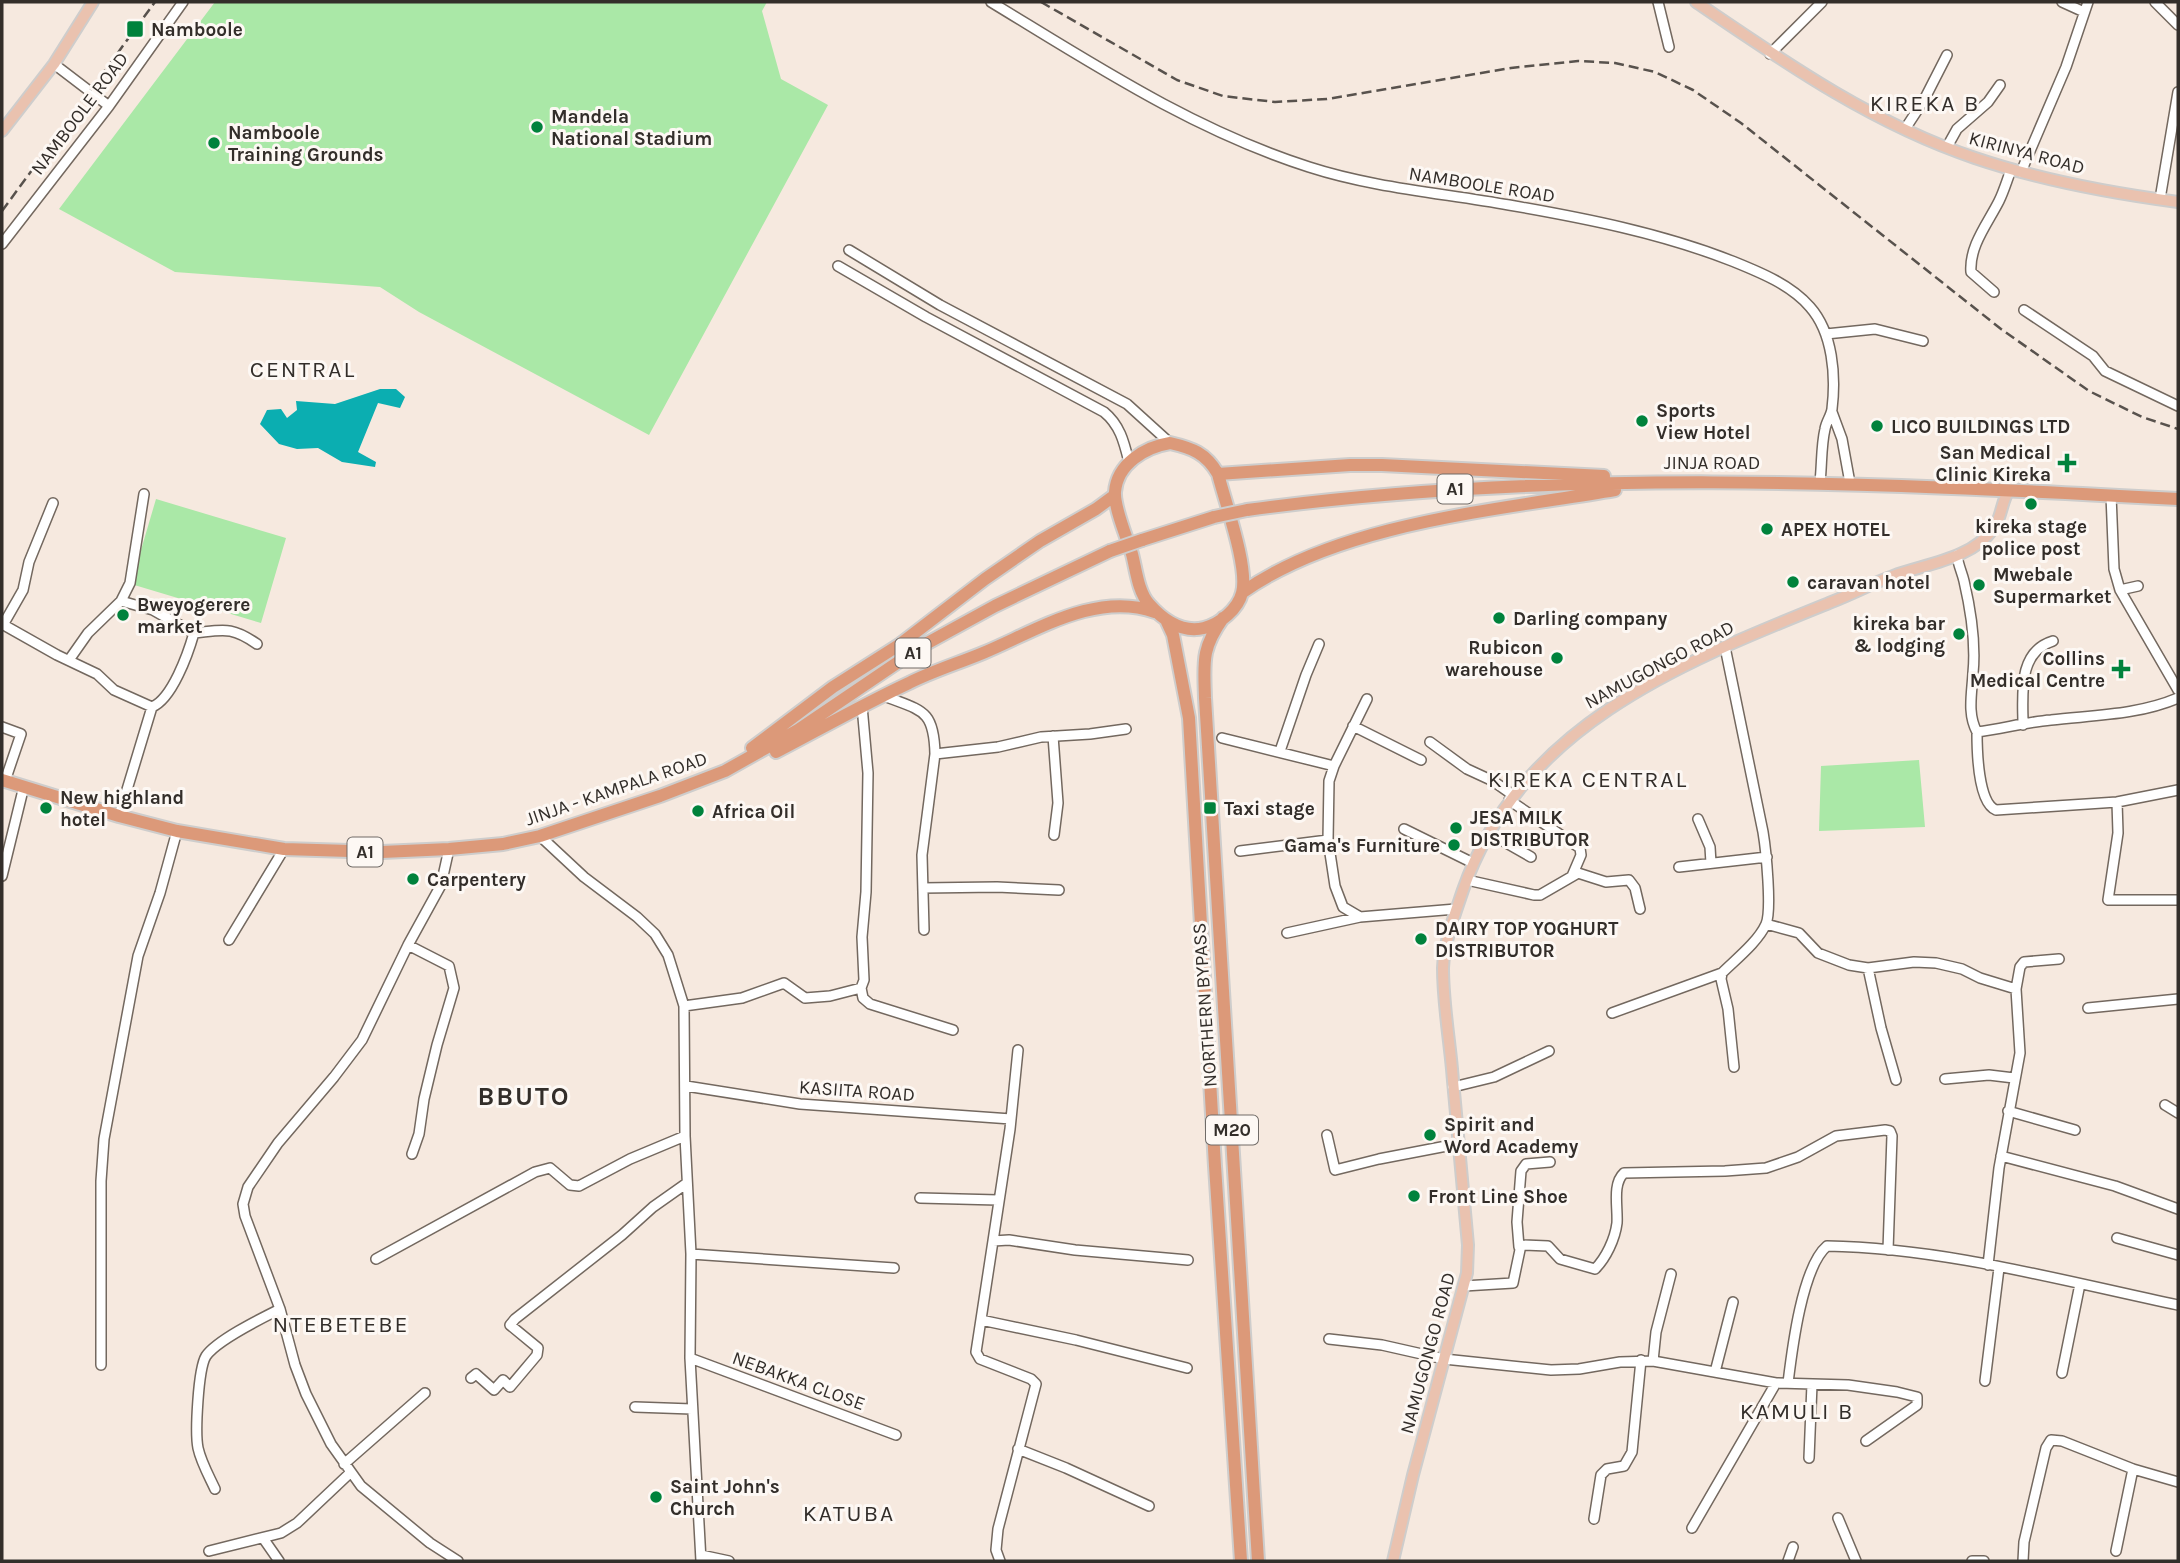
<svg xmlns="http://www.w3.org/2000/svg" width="2180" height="1563" viewBox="0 0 2180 1563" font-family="Karla,sans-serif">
<rect width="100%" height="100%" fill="#f6e9df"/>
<path fill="#aae8a7" d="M215,2H767L762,11L781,79L828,105L649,435L419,312L380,287L175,272L59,209Z
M156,499L286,538L261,623L131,584Z
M1919,760L1925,827L1819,831L1821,766Z"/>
<path fill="#0baeb1" d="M380,389H396L405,397L400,408L378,403L358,452L376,462L375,467L342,462L318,448L297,449L279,444L260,424L267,410L281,409L287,418L297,410L296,401L335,404Z"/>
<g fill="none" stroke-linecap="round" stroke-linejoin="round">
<g stroke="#73685f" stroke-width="12">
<path id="minor" d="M991,2C1093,64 1193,130 1309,167C1374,188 1442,193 1509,205C1584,218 1661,233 1732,261C1759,272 1790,284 1810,307C1833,333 1836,376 1832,409C1831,416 1826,422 1825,429C1821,446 1822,465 1820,482
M1658,2L1669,47
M2062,2L2084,12
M2155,2L2178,25
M1770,54L1822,2
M54,64L109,106
M1905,129L1924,100L1947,55
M1947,147L1957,129L1988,102L2000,85
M2021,172L2066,67L2088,2
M2160,199L2178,92
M2,244L109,106L183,2
M849,250L940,305L1127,404L1170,443
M838,266L926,317L1104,412C1120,425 1124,442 1129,462
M1994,292L1971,272C1969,246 1988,223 1999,201C2004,191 2007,180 2011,170
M2024,310L2093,356L2105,371L2178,406
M1826,334L1875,329L1923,341
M1832,412L1842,439L1850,483
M2111,495L2114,569L2120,590L2178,690
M1957,555C1958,565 1962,572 1964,581C1971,611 1976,643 1973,673C1972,693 1967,714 1977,732C2002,729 2026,722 2051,720C2095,715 2138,715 2178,698
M2120,590L2138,586
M121,601L153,610L194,633C188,654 172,699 152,707
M2,624L57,655L97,674L114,690L152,707L119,816
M3,625L23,590L29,562L53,503
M194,633C224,630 231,626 257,644
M1725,647L1763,832C1766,850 1772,910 1766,924C1758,942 1735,960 1722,973L1721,979L1728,1009L1734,1067
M69,660L88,633L121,601L130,583L144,494
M884,696C922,711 934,709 935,754L998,747L1041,737L1090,734L1126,729
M1367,699L1334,766L1329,781L1328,840L1335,886L1343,907L1360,917L1456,909
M2023,725C2023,695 2017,652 2053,641
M1353,726L1421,760
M2,727L21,734L5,781
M1977,732C1977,750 1978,803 1996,810L2117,802L2178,790
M1053,736L1058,803L1054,835
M1222,738L1334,766
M1430,742L1467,769L1493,781L1513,795
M1280,751L1306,675L1319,644
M1509,800L1580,848L1581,855L1572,876
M2117,802L2118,833L2108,900H2178
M1698,819L1710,847L1711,863
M1404,829L1473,863
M1489,833L1531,857
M540,836L584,877L637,917L655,934L668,955L684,1006L685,1136L691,1254L690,1358L701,1561
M449,849L441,885L408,945L362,1040L334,1077L278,1143L248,1187L243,1204L245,1216L280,1309L295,1365L306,1394L331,1444L361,1486L430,1543L458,1561
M1240,851L1328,840
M1679,867L1767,857
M2,876L24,786
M1467,880L1534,895H1540L1578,873L1606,882L1629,880L1635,888L1640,909
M923,888L997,887L1059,890
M1766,924L1799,933L1818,953L1849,965L1868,968L1914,962L1936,963L1962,969L1980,978L2016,989L2020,1053L1999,1168L1988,1265
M924,930L922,855L935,754
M1287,933L1360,917
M229,940L284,849
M408,945L449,966L454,988L437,1045L424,1099L419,1134L412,1154
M1868,968L1881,1028L1896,1080
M861,988L863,998L870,1004L953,1030
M2016,989L2020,967L2024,962L2059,959
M684,1006L742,998L784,983L805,998L830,996L861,988L864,980L862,937L866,892L868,773L862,706
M2088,1008L2178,999
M1612,1013L1722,973
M1945,1079L1989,1075L2014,1078
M686,1086L800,1104L1011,1119
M1453,1087L1494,1077L1549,1051
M2165,1105L2178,1113
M2008,1111L2075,1130
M1327,1135L1335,1170L1379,1159L1457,1144
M2001,1156L2115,1186L2178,1209
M920,1198L998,1200
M2117,1238L2178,1255
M993,1241L1010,1129L1018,1050
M1519,1247L1517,1222L1521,1171L1526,1164L1550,1162
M691,1254L894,1268
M376,1259L535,1172L550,1168L570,1185L579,1186L630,1159L685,1136
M1464,1286L1513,1283L1521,1245L1548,1246L1560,1259L1595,1269C1606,1258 1615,1239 1617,1223C1618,1207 1612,1184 1624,1173L1725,1171L1766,1168L1798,1157L1836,1136L1885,1130L1890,1131L1892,1136L1888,1250
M981,1320L1076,1340L1187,1368
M1329,1339L1382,1345L1444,1359L1551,1370L1579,1369L1620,1362L1653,1361L1776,1383L1848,1385L1897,1392L1917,1397V1405L1866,1441
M690,1358L896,1435
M1653,1361L1656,1332L1671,1274
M101,1365V1181L104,1139L138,956L160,893L177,831
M1715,1372L1733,1302
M2062,1373L2080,1284
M471,1378L476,1374L494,1390L503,1380L510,1387L537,1355L538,1348L510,1325L515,1319L622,1235L653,1207L687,1183
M1985,1381L1999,1268
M1788,1383C1792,1350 1802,1267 1827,1246C1945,1248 2063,1281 2178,1305
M635,1407L692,1409
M1018,1449L1066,1468L1149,1506
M1809,1458L1812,1384
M344,1464L425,1393
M215,1489C209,1476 201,1462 198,1448C195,1433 198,1369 206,1356C217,1340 262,1318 280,1309
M1838,1518L1856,1561
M1594,1519L1601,1475L1607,1469L1624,1466L1632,1452L1641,1360
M1692,1528L1776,1383
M263,1538L279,1561
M209,1551L281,1533L297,1523L350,1473
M2116,1551L2133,1469
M701,1555L729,1561
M1000,1561L996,1550L998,1529L1036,1384L1031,1379L980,1359L976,1352L993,1241L1009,1240L1075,1250L1188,1260
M1788,1561L1793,1547
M1972,1561H1984
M2023,1561L2024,1542L2046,1448L2051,1440L2062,1441L2133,1469L2178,1482"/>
</g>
<g stroke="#cecdcc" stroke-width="14">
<path id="major" d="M1696,2C1784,62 1873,124 1975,158C2040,180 2110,193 2178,202
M2,131L54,64L93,2
M1393,1561L1413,1475L1467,1273L1468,1245C1463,1187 1457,1128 1452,1069C1449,1036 1443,1002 1443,968C1444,942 1455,914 1463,890C1521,724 1683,662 1834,601C1854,593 1873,583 1893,576C1925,564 1972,559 1993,529C2002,518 2001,502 2009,490"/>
</g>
<g stroke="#cecdcc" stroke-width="16">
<path id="highway" d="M1170,443C1192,448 1206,453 1218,474C1225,502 1249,568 1242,593C1238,609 1220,624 1204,628C1182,633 1163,620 1149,604C1138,592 1136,569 1132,554C1127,538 1114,508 1115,492C1117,464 1145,447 1170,443Z
M1218,474L1350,465H1382L1604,476
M1247,510C1556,468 1868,482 2178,499
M1142,540L1214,517
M1243,592C1341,523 1498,510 1615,490
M1223,618C1201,649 1204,662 1205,698L1258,1561
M1167,622L1173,635L1189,718L1215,1166L1241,1561
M752,748L833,687L899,645L985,579L1040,541L1096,509L1115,495
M776,752C820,729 864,704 909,683C933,671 959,663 983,653C1036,631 1096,591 1155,612
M2,780L119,816L177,831L284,849L382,852L449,849L503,844L540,836L660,796L725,771L798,730L922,646L995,606L1110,551"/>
</g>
<use href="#minor" stroke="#fff" stroke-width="9"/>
<use href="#major" stroke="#eac2af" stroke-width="10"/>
<use href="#highway" stroke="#dc9979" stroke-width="12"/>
<path stroke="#58524d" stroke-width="2.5" stroke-dasharray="10 5" stroke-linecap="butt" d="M1041,2L1177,80L1223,96L1275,102L1327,99L1511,68L1578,61L1615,63L1655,72L1693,90L1741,123L2001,329L2089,391L2142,417L2178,429
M2,211L155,2"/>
<g stroke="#cecdcc" stroke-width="16" stroke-linecap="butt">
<path id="highway-bridge" d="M1214,517L1247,510
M1110,551L1142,540"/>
</g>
<use href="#highway-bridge" stroke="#dc9979" stroke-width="12"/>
</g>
<g fill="#00823c" stroke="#fdf8f4" stroke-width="2.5">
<rect x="126" y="20" width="18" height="18" rx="3.5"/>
<circle cx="537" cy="127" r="7"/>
<circle cx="214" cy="143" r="7"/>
<circle cx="1642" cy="421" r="7"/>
<circle cx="1877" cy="426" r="7"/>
<path d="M2063.5 452.5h7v7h7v7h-7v7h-7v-7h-7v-7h7z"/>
<circle cx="2031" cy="504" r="7"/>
<circle cx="1767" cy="529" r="7"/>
<circle cx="1793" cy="582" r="7"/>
<circle cx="1979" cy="585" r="7"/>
<circle cx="123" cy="615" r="7"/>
<circle cx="1499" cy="618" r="7"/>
<circle cx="1959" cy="634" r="7"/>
<circle cx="1557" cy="658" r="7"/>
<path d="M2117.5 658.5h7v7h7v7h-7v7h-7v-7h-7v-7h7z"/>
<circle cx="46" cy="808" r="7"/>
<rect x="1203" y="801" width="14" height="14" rx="3.5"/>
<circle cx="698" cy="811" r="7"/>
<circle cx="1456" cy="828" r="7"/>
<circle cx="1454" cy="845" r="7"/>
<circle cx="413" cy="879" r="7"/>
<circle cx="1421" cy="939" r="7"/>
<circle cx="1430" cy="1135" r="7"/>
<circle cx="1414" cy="1196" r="7"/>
<circle cx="656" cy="1497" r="7"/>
</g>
<g text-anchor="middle" stroke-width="6" stroke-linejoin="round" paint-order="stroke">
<g fill="#fdf8f4" stroke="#706b67" stroke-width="2">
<rect x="1437.5" y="474.5" width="35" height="29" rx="5"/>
<rect x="895.5" y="638.5" width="35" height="29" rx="5"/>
<rect x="347.5" y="837.5" width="35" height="29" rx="5"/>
<rect x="1206" y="1115.5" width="52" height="29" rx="5"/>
</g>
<g font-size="18" font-weight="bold" fill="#332e2a">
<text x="1455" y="495">A1</text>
<text x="913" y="659">A1</text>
<text x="365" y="858">A1</text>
<text x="1232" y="1136">M20</text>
</g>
<g font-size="19" font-weight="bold" fill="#332e2a" stroke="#fdf8f4" text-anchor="start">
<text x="151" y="36">Namboole</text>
<text x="551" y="123">Mandela<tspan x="551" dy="22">National Stadium</tspan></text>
<text x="228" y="139">Namboole<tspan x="228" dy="22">Training Grounds</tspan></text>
<text x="1656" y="417">Sports<tspan x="1656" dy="22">View Hotel</tspan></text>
<text x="1891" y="433">LICO BUILDINGS LTD</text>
<text x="2051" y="459" text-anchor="end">San Medical<tspan x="2051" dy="22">Clinic Kireka</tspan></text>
<text x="2031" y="533" text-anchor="middle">kireka stage<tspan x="2031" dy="22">police post</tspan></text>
<text x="1781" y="536">APEX HOTEL</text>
<text x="1993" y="581">Mwebale<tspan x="1993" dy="22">Supermarket</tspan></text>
<text x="1807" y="589">caravan hotel</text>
<text x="137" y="611">Bweyogerere<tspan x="137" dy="22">market</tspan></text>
<text x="1513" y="625">Darling company</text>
<text x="1945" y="630" text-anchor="end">kireka bar<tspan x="1945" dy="22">&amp; lodging</tspan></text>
<text x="1543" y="654" text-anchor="end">Rubicon<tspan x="1543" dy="22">warehouse</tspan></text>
<text x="2105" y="665" text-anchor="end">Collins<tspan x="2105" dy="22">Medical Centre</tspan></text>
<text x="60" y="804">New highland<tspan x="60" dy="22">hotel</tspan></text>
<text x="1224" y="815">Taxi stage</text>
<text x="712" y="818">Africa Oil</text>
<text x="1470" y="824">JESA MILK<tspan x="1470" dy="22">DISTRIBUTOR</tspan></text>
<text x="1440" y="852" text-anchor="end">Gama's Furniture</text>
<text x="427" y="886">Carpentery</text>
<text x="1435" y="935">DAIRY TOP YOGHURT<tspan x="1435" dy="22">DISTRIBUTOR</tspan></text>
<text x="1444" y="1131">Spirit and<tspan x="1444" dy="22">Word Academy</tspan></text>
<text x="1428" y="1203">Front Line Shoe</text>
<text x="670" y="1493">Saint John's<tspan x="670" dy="22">Church</tspan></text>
</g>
<g font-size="19" fill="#332e2a" stroke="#fdf8f4">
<text transform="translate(79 113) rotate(-53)" y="7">NAMBOOLE ROAD</text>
<text transform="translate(2027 152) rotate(15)" y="7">KIRINYA ROAD</text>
<text transform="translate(1482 184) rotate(9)" y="7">NAMBOOLE ROAD</text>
<text x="1712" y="469">JINJA ROAD</text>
<text transform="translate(1659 664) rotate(-28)" y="7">NAMUGONGO ROAD</text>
<text transform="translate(616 788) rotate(-19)" y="7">JINJA - KAMPALA ROAD</text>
<text transform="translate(1204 1005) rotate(-94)" y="7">NORTHERN BYPASS</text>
<text transform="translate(857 1090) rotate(4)" y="7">KASIITA ROAD</text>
<text transform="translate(1427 1353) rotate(-75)" y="7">NAMUGONGO ROAD</text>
<text transform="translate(799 1380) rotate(20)" y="7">NEBAKKA CLOSE</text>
</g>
<g font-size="23" letter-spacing="2" fill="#332e2a" stroke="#fdf8f4">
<text x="1925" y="111">KIREKA B</text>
<text x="303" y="377">CENTRAL</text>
<text x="1588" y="787">KIREKA CENTRAL</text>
<text x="341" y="1332">NTEBETEBE</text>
<text x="1797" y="1419">KAMULI B</text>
<text x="849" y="1521">KATUBA</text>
</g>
<g font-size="26" font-weight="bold" letter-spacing="2" fill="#332e2a" stroke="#fdf8f4">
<text x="524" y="1105">BBUTO</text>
</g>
</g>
<rect width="2180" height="1563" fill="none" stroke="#332e2a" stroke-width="7"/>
</svg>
